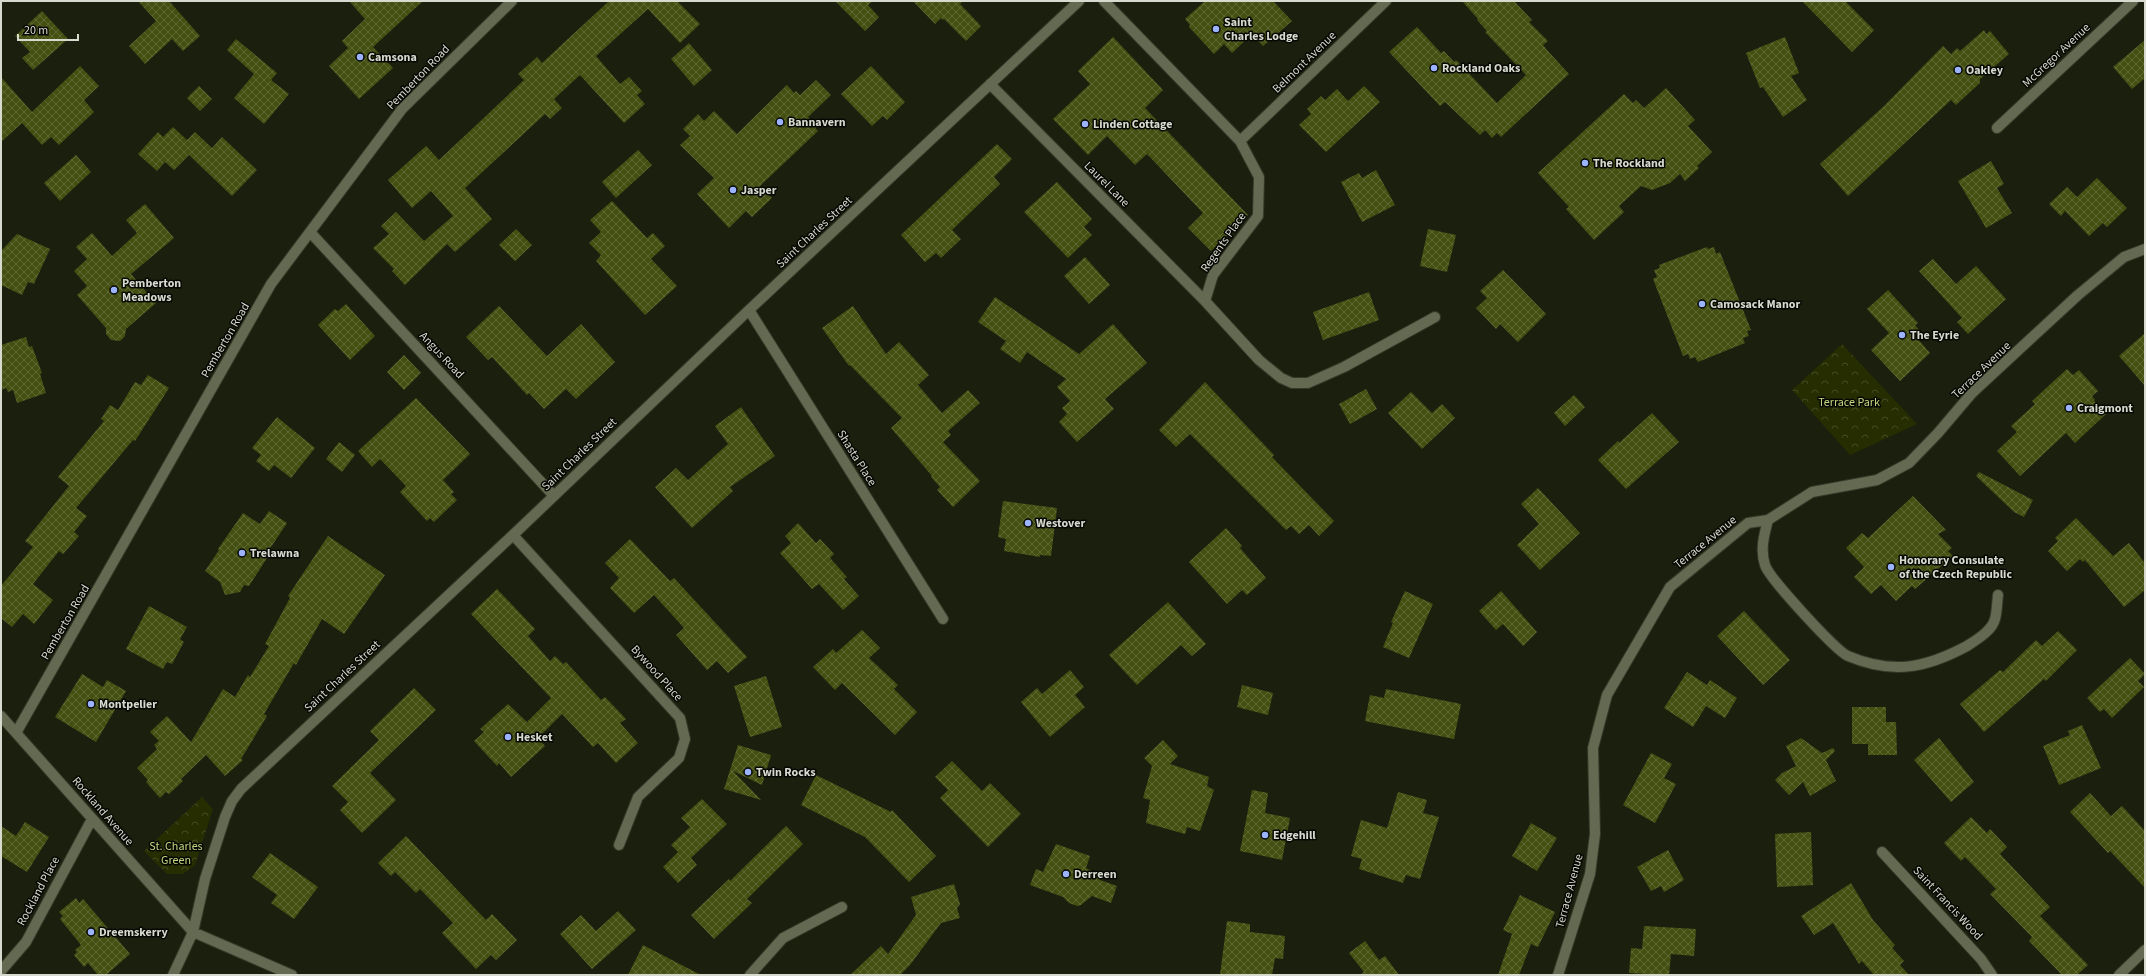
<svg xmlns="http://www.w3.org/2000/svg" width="2146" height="976" viewBox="0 0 2146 976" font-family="'Source Sans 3',sans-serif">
<defs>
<pattern id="park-crowns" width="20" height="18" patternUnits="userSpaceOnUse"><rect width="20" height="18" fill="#252d01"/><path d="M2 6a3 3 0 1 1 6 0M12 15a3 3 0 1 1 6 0" fill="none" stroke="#444b25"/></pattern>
<pattern id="building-cross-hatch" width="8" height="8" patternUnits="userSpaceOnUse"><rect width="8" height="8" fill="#444f12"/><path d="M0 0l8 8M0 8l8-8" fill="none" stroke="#5e6833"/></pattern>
</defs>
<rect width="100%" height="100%" fill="#1b1f0e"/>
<path fill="url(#park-crowns)" d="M1842,344L1917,424L1850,455L1792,390Z
M202,797L213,809L195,865L183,874H167L144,851Z"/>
<path fill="url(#building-cross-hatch)" d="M138,1H169L200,36L183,51L172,39L145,64L129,46L156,21Z
M349,1H423L373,47L393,68L359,99L329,66L348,48L342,41L365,19Z
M609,1H677L700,24L680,43L648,9L596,56L620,84L629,77L642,91L637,95L645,104L624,123L580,75L554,99L562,108L550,119L545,114L465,188L492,219L455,252L447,244L405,285L392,271L394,269L373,248L389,234L381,226L396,212L424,241L453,216L431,191L412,208L388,180L426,146L439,160L524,80L518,74L537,57L542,63Z
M835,1H873L868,5L879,17L865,31Z
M913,1H963L960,4L981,26L966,41L944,19L943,20L941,18L935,24Z
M1205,1H1273L1292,21L1263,46L1252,34L1232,53L1224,44L1214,54L1189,27L1190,25L1185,19Z
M1462,1H1514L1532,20L1529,22L1548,41L1543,45L1547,50L1569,74L1501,137L1497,133L1492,138L1485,130L1480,135L1445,102L1440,106L1389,52L1417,27L1441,53L1444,51L1454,62L1456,60L1497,103L1526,75L1485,32L1487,31L1477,20L1478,19Z
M1802,1H1845L1874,30L1852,52Z
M42,11L68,39L33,70L22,58L30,52L15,36Z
M1984,30L1986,34L1990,31L2009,54L1980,79V83L1956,105L1951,100L1848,196L1820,164L1884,106L1943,46L1951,54L1957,48L1960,51Z
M1113,37L1163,90L1145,108L1248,215L1211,251L1188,228L1203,213L1147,154L1135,165L1107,136L1088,155L1053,119L1090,84L1078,71Z
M1785,37L1799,73L1791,76L1807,100L1783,117L1763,87L1760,88L1746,53Z
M236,39L277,73L271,80L289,94L264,124L234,98L254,74L227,50Z
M2145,40V78L2132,89L2113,67Z
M689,43L712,70L694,86L671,59Z
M80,66L99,86L84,100L94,112L59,145L51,137L42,145L22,123L1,142V77L32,112Z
M871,66L905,102L887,120L883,116L872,126L841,94Z
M816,80L831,95L808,117L817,126L815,128L818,131L760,186L772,198L752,217L746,211L729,228L697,194L714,178L680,145L690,136L683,129L698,114L704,121L714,111L737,134L787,85L794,93L796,91L800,95Z
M199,86L212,99L200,111L187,98Z
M1364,86L1380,102L1326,152L1299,125L1311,114L1307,109L1321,96L1325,100L1337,89L1348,101Z
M1666,88L1695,120L1688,126L1712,152L1697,166L1699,168L1685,181L1680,174L1670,183L1652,190L1641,186L1619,206L1624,212L1594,240L1566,209L1569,207L1538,173L1624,94L1633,103L1636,100L1644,108Z
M173,127L187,140L195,132L212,148L222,137L257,170L232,196L189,155L174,170L165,162L157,171L138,154L158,132L163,137Z
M997,144L1012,159L994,177L1000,184L952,230L961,239L941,258L936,253L925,262L901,235Z
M638,150L652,165L616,198L602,182Z
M76,155L91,172L60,201L44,183Z
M1991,161L2004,184L1997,188L2012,213L1986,228L1958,181Z
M1376,170L1395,205L1362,222L1341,182L1359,173L1362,178Z
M2097,178L2127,208L2107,227L2103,223L2089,236L2065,211L2061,216L2049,204L2067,187L2077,197Z
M1057,182L1092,219L1084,227L1092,235L1068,258L1024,212Z
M612,201L647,238L653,233L665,246L651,259L677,286L645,315L596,261L601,255L589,243L601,232L590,220Z
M145,204L174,238L131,274L156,303L126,329L125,336L120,341L111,340L106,334V328L77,295L87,286L74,271L87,259L76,247L92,233L112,256L137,233L126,220Z
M516,229L532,245L515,261L499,245Z
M1428,229L1456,235L1447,272L1420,266Z
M17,234L50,249L34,284L28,282L22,295L1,285V251Z
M1707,247L1708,249L1714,247L1716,254L1720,252L1751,330L1747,331L1749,336L1743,338L1745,343L1698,362L1695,357L1690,359L1688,354L1683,356L1653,279L1657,277L1654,270L1660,268L1659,265Z
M1085,257L1110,285L1089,304L1064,276Z
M1933,259L1956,284L1976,266L2006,299L1968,334L1957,322L1962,318L1919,271Z
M1503,270L1546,314L1518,342L1500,324L1496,329L1476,308L1487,298L1480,291Z
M1888,290L1918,323L1915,325L1921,332L1916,337L1930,353L1900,381L1871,350L1889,333L1867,309Z
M1369,292L1379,320L1323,340L1313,312Z
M995,297L1079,354L1113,324L1147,363L1105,399L1114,409L1077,442L1059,422L1067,414L1062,408L1070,401L1057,387L1066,379L1027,352L1020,363L1000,349L1006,341L978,322Z
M346,304L375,336L350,360L318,325L335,309L338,311Z
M499,306L547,356L581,324L615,362L576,399L566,389L544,409L529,393L527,395L492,357L488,360L466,337Z
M853,306L886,354L899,342L929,375L918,385L942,413L968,390L980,403L948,431L951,435L943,442L980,481L953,507L937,490L940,487L931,477L932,476L891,428L902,418L850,365L849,366L822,328Z
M2145,333V386L2119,356Z
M26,337L29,347L32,346L42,373L40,374L46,393L17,403L13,390L8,392L6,388L1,390V345Z
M404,355L421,373L404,390L387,372Z
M2067,369L2073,375L2079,370L2098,391L2092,396L2095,400L2094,401L2106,414L2075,443L2066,433L2020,476L1997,451L2017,432L2011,426L2035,404L2032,401Z
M148,375L169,388L135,441L133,440L76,508L87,516L74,532L79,536L63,554L59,551L33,584L53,600L34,624L23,614L12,627L1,618V586L33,547L25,541L69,486L58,477L104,421L101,419L110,405L118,410L135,382L141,385Z
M1205,382L1274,455L1272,457L1334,521L1319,536L1309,525L1299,534L1291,526L1286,530L1190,434L1176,447L1159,430Z
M1366,389L1377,409L1350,424L1339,404Z
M1411,392L1432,413L1442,404L1455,418L1422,449L1388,413Z
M1574,395L1585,407L1565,426L1554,413Z
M416,398L470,454L443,480L454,492L451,494L457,500L434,522L430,518L427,521L400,492L406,486L380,459L372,467L358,451Z
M741,407L775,456L730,487L733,491L692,528L655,487L676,468L688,480L728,444L715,426Z
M1652,413L1679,442L1626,489L1598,460L1618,441L1619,443Z
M277,417L315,448L291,478L274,465L269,471L256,461L261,455L252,448Z
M339,442L355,455L342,472L326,459Z
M1979,472L2033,500L2024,517L2014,512L1976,476Z
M1538,488L1580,533L1540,570L1517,545L1539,524L1521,504Z
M1913,496L1946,530L1938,534L1952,548L1948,551L1953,556L1915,589L1912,586L1896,601L1881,585L1871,594L1854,577L1864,567L1846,548L1862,533L1868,538Z
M1003,501L1057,508L1051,556L1040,555V557L1004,551L1006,539L998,537Z
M269,511L287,523L265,556L267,558L249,586L244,585L240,592L225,595L220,582L205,571L219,550L218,549L243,513L260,524Z
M2076,518L2113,556L2129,543L2145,563V590L2124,607L2085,560L2083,562L2080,559L2067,571L2048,551L2058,541L2055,538Z
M798,523L816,543L820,539L834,554L830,558L847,577L844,579L859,596L843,610L819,584L812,589L780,553L791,543L785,536Z
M1226,528L1242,546L1240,548L1266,578L1247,595L1242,590L1227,604L1189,562Z
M328,536L385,575L344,634L322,619L296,665L294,663L264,714L267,716L241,759L243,760L225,776L206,755L181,779L183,781L169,794L166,792L160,798L146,782L148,780L137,768L157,749L154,745L159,741L150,732L167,716L191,742L223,689L235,697L248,675L250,677L269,646L265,644L290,598L288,596Z
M630,539L670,581L674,578L747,657L728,673L717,661L707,670L676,635L684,628L654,595L634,613L610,588L619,578L605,563Z
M497,589L535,629L528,636L550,661L555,656L563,664L566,662L601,700L605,697L626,719L620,723L638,743L616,763L598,743L593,747L562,714L538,738L545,746L511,777L499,763L497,766L474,741L484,732L480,729L508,704L527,722L551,698L471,614Z
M1405,591L1433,604L1409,658L1383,647L1393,623L1391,622Z
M1501,591L1537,632L1523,646L1503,624L1496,630L1479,611Z
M1168,602L1206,644L1192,656L1181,645L1137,685L1109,655Z
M149,606L187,627L180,639L184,642L172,664L167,662L163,669L126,649Z
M1744,611L1790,660L1763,685L1717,636Z
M862,630L880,648L869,658L898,685L894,689L917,712L895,735L842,683L835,690L813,667L833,649L836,653Z
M2058,631L2077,650L2046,681L2044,679L1984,732L1960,704L2000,670L2003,672L2036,640L2042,646Z
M2130,658L2145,674L2138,681L2144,687L2112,718L2104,709L2100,712L2087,698Z
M1070,670L1084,687L1075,695L1085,707L1050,737L1021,702L1037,688L1042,694Z
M1687,672L1707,685L1710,680L1737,698L1725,718L1706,706L1693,727L1664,708Z
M82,674L103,687L107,680L126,691L96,742L55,717Z
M766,676L782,727L750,737L734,686Z
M1242,685L1273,693L1268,715L1237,707Z
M414,688L436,710L370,773L396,800L362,833L340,810L348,802L332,786L379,740L370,731Z
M1386,689L1461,704L1454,739L1365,721L1370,695L1384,698Z
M1852,707H1886V722H1896L1897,755H1868V744H1852Z
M2082,725L2101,768L2059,785L2043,746L2070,735L2068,731Z
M1801,738L1822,753L1833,748L1835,751L1826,760L1836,781L1810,796L1803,782L1789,795L1775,780L1782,773L1796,766L1786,746Z
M1939,738L1974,782L1951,802L1914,760Z
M1163,740L1178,756L1170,764L1209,777L1207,786L1214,790L1200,831L1187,827L1185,834L1146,823L1150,800L1143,798L1152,766L1144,758Z
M738,745L771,755L762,785L733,771L761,800L724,789Z
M1651,753L1672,764L1664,778L1676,784L1655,823L1623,805Z
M952,761L982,791L990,783L1021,814L988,847L940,798L948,790L935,777Z
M816,775L891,812L892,810L936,856L909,882L865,837L801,805Z
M1252,790L1268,793L1265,813L1290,818L1282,860L1240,851Z
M1398,792L1427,800L1423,813L1439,817L1420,879L1406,875L1403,883L1359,869L1362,859L1351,856L1361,820L1387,828Z
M2090,793L2111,816L2122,806L2145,831V888L2110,851L2108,853L2070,812Z
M702,799L727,824L691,858L697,865L678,883L663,867L678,852L671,845L690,827L681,818Z
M1971,817L1987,833L1990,829L2007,847L2000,854L2050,907L2040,916L2088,965L2077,975H2062L2029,941L2032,937L1990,894L1996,889L1965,857L1961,861L1944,843Z
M25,822L49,837L27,872L1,856V826L16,836Z
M1531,823L1557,838L1537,871L1512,856Z
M786,826L803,844L747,899L752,903L714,939L691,915L729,879L730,881Z
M1811,832L1813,885L1777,887L1775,834Z
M406,836L486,920L492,914L517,940L496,960L491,955L476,969L442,933L453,923L420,889L416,893L395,872L391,876L378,863Z
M1056,844L1090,856L1086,868L1101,876L1100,880L1117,886L1111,903L1092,896L1081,905L1077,906L1069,903L1063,897L1030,885L1036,869L1043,872Z
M1668,850L1684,880L1664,892L1661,886L1651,891L1637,867Z
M270,853L318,887L294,919L271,903L277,895L252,877Z
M1851,883L1873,920L1895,945L1892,948L1904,961L1900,965L1909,975H1874L1862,961L1859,964L1833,923L1814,935L1801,916Z
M954,884L960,904L957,908L960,918L941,923L910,965L900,975H850L881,946L888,954L916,915L911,897Z
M1520,895L1555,912L1538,947L1531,944L1519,975H1498L1512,934L1503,930Z
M76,898L79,903L83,899L130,954L106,975H98L88,963L84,967L74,955L77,952L75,950L81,945L60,919L63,916L59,912Z
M618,911L636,930L592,969L560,934L581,915L596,931Z
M1227,921L1250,924V932L1285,936L1283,959L1275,958L1272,975H1220Z
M1644,926L1696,929L1694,956L1671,954L1669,975L1629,973L1631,948L1642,949Z
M1365,941L1379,960L1385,956L1399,975H1360L1364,972L1349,953Z
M643,945L701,975H628Z"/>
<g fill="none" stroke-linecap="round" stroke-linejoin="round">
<g stroke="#353929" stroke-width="12">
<path id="minor" d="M1104,1L1240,141L1259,177L1258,216L1213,275L1205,301L1259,360L1281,378L1292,383H1308L1344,367L1435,317
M990,84L1205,301
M1997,128L2133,1
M1240,141L1386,1
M310,232L554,496
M749,310L943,619
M1768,520C1764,535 1760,550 1765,565C1769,578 1836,651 1848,656C1893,675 1926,668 1967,646C1976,640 1992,631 1995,619C1997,612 1997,603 1998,595
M513,535L680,718L685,739L679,758L638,797L619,845
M1,716L193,932L292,975
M16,733L271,284L402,109L512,1
M1882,852L1981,959L1992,975
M1,971L26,942L92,819
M173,975L193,932L205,879L225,817L232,801L241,789L513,535L749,310L1079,1
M750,975L783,938L842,907
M1558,975L1590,874L1595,834L1593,748L1607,695L1670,587L1748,523L1768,520L1812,492L1877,480L1909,463L1938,433L1972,393L2078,295L2124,257L2145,249
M2119,975L2145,950"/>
</g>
<use href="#minor" stroke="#646a51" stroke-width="10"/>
</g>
<g fill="#9bb4fd" stroke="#070803" stroke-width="1.5">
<circle cx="1216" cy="29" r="4"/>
<circle cx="360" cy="57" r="4"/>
<circle cx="1434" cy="68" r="4"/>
<circle cx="1958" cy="70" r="4"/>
<circle cx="780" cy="122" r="4"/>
<circle cx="1085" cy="124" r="4"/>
<circle cx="1585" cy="163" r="4"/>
<circle cx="733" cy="190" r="4"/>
<circle cx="114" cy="290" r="4"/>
<circle cx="1702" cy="304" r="4"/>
<circle cx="1902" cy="335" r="4"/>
<circle cx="2069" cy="408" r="4"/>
<circle cx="1028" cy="523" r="4"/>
<circle cx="242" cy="553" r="4"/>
<circle cx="1891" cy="567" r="4"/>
<circle cx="91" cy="704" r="4"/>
<circle cx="508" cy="737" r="4"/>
<circle cx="748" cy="772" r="4"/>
<circle cx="1265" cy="835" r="4"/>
<circle cx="1066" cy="874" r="4"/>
<circle cx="91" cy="932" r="4"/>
</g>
<g text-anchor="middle" stroke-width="3" stroke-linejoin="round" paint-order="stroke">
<g font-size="12" font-weight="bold" fill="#d7dace" stroke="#070803" text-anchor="start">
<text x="1224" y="26">Saint<tspan x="1224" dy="14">Charles Lodge</tspan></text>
<text x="368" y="61">Camsona</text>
<text x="1442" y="72">Rockland Oaks</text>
<text x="1966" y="74">Oakley</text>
<text x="788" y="126">Bannavern</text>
<text x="1093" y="128">Linden Cottage</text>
<text x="1593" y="167">The Rockland</text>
<text x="741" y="194">Jasper</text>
<text x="122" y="287">Pemberton<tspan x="122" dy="14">Meadows</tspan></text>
<text x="1710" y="308">Camosack Manor</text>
<text x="1910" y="339">The Eyrie</text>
<text x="2077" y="412">Craigmont</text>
<text x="1036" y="527">Westover</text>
<text x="250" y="557">Trelawna</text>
<text x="1899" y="564">Honorary Consulate<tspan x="1899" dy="14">of the Czech Republic</tspan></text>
<text x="99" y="708">Montpelier</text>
<text x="516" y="741">Hesket</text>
<text x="756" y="776">Twin Rocks</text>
<text x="1273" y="839">Edgehill</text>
<text x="1074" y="878">Derreen</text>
<text x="99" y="936">Dreemskerry</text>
</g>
<g font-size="12" fill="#d7dace" stroke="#070803">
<text transform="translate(2056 55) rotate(-43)" y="4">McGregor Avenue</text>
<text transform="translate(1304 62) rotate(-44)" y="4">Belmont Avenue</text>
<text transform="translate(418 77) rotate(-46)" y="4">Pemberton Road</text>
<text transform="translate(1107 184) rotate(45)" y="4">Laurel Lane</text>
<text transform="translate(814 232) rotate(-43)" y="4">Saint Charles Street</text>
<text transform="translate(1223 242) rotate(-55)" y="4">Regents Place</text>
<text transform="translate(225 340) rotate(-60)" y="4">Pemberton Road</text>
<text transform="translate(442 355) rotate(47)" y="4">Angus Road</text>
<text transform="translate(1981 370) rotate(-44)" y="4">Terrace Avenue</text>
<text transform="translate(579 454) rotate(-44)" y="4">Saint Charles Street</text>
<text transform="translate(857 458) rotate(58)" y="4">Shasta Place</text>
<text transform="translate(1705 542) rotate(-39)" y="4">Terrace Avenue</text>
<text transform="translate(65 622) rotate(-60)" y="4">Pemberton Road</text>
<text transform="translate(657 673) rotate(48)" y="4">Bywood Place</text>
<text transform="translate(342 676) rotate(-43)" y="4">Saint Charles Street</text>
<text transform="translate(103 811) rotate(49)" y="4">Rockland Avenue</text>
<text transform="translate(38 891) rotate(-62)" y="4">Rockland Place</text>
<text transform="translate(1569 891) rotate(-75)" y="4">Terrace Avenue</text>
<text transform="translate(1948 903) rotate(47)" y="4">Saint Francis Wood</text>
</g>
<g font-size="12" fill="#c3d780" stroke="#070803">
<text x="1849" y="406">Terrace Park</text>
<text x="176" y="850">St. Charles<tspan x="176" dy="14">Green</tspan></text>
</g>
</g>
<rect width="2146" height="976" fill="none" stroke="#d7dace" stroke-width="4"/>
<path d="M18 34v6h60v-6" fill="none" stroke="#d7dace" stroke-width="2"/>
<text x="24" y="34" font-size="12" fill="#d7dace" stroke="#070803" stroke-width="3" paint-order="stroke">20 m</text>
</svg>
